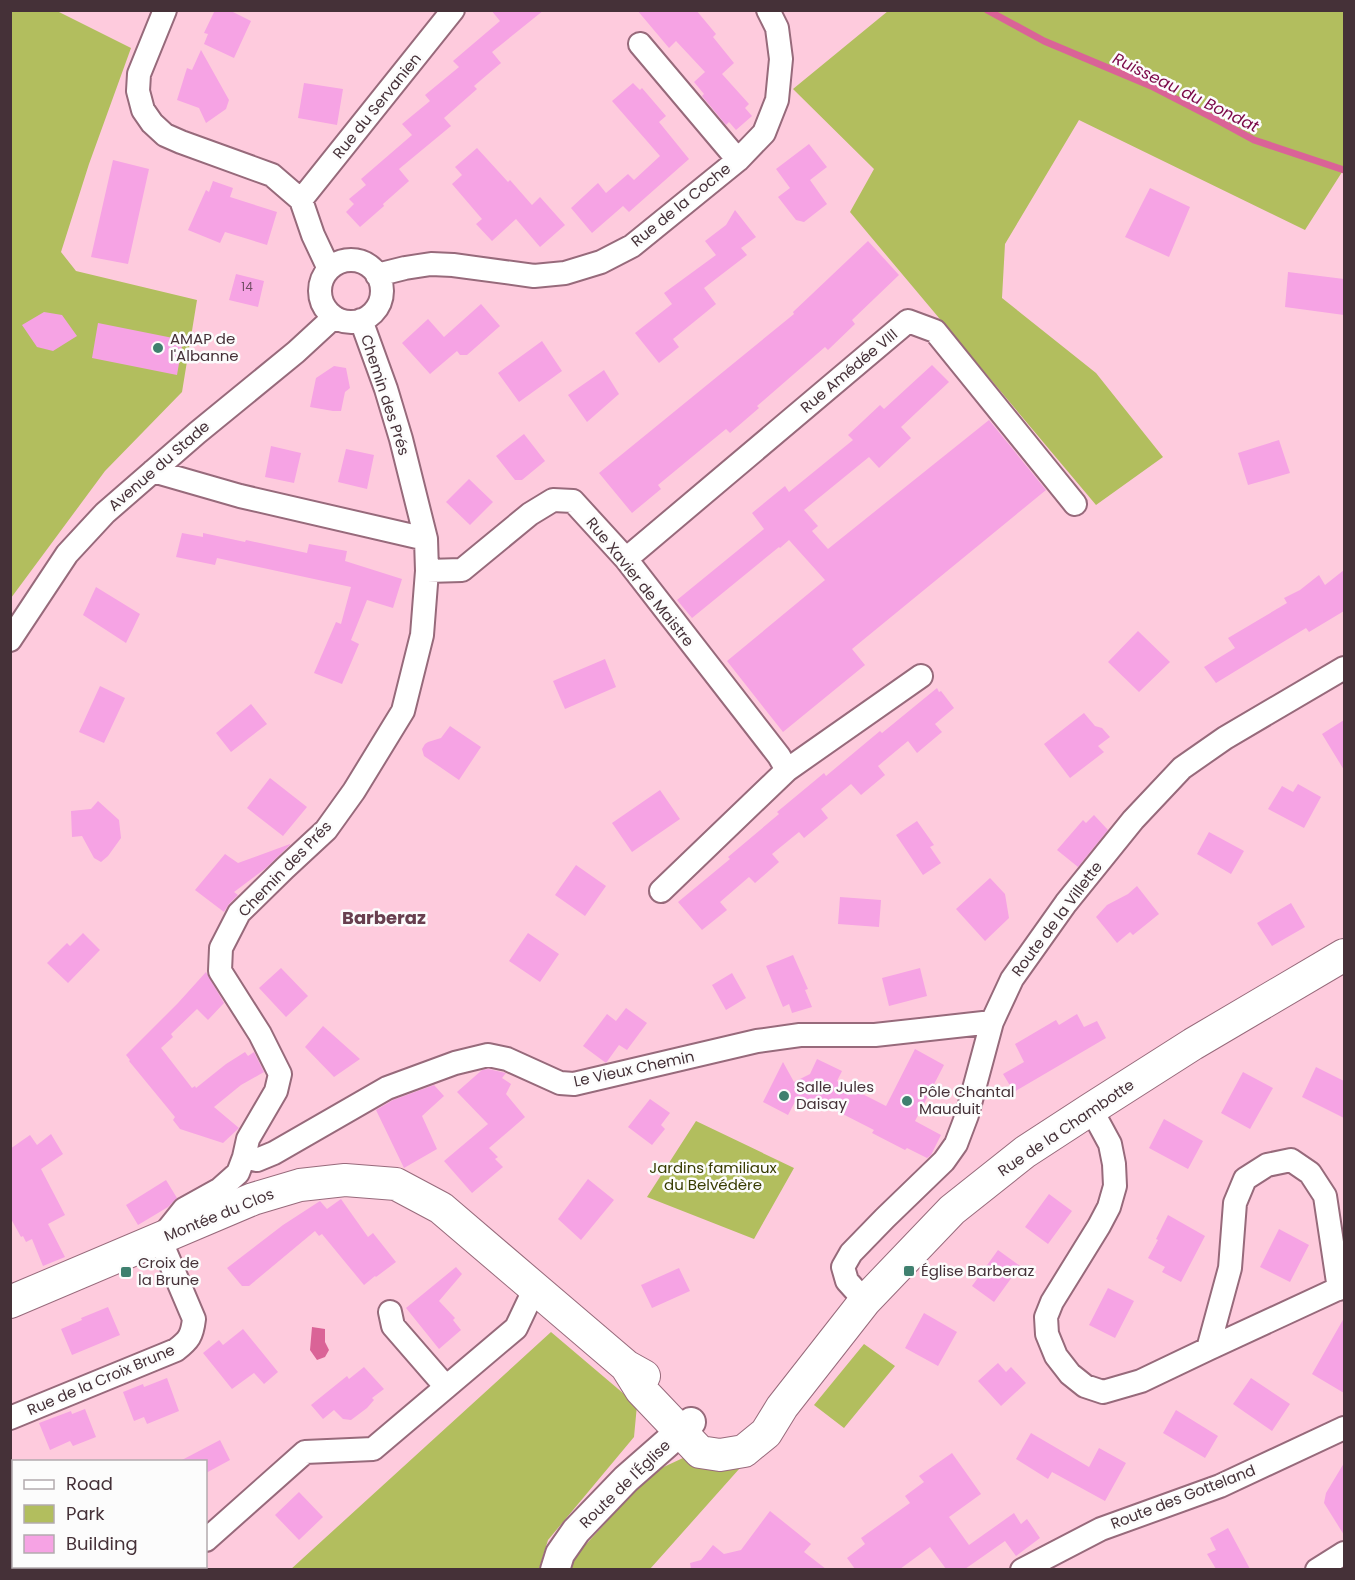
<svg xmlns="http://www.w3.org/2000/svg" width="1355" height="1580" viewBox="0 0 1355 1580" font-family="Poppins,sans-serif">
<rect width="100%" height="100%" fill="#fecbdd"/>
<path fill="#b2be5e" d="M10,11H57L131,48L89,164L61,252L76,271L197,300L182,392L105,471L11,598Z
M888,11H1344V169L1305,230L1079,120L1005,244L1002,298L1096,373L1163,457L1096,505L850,212L874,169L793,89Z
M696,1121L794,1168L754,1239L647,1197Z
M551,1332L637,1405L634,1437L548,1540L539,1569L290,1570Z
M864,1344L895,1366L844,1428L814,1405Z
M683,1458L699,1461L748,1459L650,1569L568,1570L578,1553L643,1482L655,1471Z"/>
<path fill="#da6397" d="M312,1327L325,1329V1342L329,1350L325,1357L317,1360L310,1350Z"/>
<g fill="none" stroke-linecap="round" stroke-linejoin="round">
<path stroke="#da6397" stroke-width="7" d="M987,10L1044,41L1151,86L1219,121L1254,140L1344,170"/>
</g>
<path fill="#f6a3e4" d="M215,10H229L251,21L234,58L204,44L208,34L204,33Z
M491,10H544L492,52L501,63L474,86L477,89L444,118L451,126L399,169L409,181L383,204L384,206L360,227L346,212L354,204L349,199L366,185L361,179L412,135L402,124L430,101L425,95L459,67L453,61L500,21Z
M637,10H696L716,34L713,37L734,63L722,74L749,104L745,108L752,116L736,130L729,122L726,125L702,96L704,94L694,82L705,72L676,41L669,48Z
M201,50L229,100L226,109L206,123L199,108L177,100L187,68L192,70Z
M304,83L343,89L337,125L298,118Z
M633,83L640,90L642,88L666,116L659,122L689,159L629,212L623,206L592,233L571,208L598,183L606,193L628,174L634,180L660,156L612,101Z
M809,144L827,167L810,180L827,204L804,222L796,220L778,197L790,188L776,169Z
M477,148L508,182L510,180L532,205L540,197L565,225L540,247L516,219L492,241L476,224L482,219L452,184L462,175L455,167Z
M113,160L149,169L128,264L91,257Z
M213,181L233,188L230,197L277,212L267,245L225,232L220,243L188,230L206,190L209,192Z
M1150,188L1190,207L1169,257L1125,237Z
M735,210L756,237L741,248L747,255L704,288L716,304L673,339L679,347L659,363L635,333L672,304L664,293L716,255L705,241L726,225Z
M868,241L899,275L852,320L855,324L828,350L825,347L802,367L757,406L759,408L730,433L726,429L704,447L658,485L661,489L632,513L599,473L794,314L793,312Z
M1288,272L1344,279V315L1285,307Z
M236,274L264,281L258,307L229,300Z
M481,304L500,326L467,355H460L457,351L430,374L402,343L428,319L444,337Z
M44,312L62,315L77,336L53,351L37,347L22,325Z
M98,323L183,340L177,375L92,358Z
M542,341L562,371L519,402L498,373Z
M932,365L949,382L901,427L911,438L879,468L869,457L804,510L818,526L812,531L828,549L989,420L1046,490L852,649L865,665L783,732L727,661L825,580L789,540L780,548L779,547L692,618L677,600L764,529L752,513L785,486L789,492L853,440L848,435L880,405L884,409Z
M334,366L346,368L350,388L345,392L341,411H333L310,407L316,378Z
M604,370L619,394L587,422L568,395Z
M524,434L545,461L522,480H515L496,456Z
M1279,440L1290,473L1248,485L1238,453Z
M271,446L301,453L294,483L265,477Z
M346,449L374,455L367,489L338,482Z
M469,479L493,502L470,525L446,502Z
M182,533L203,537V533L245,542L246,540L307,553L309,544L347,551L345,561L402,579L393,608L367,600L351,640L359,644L342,684L314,673L336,622L341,624L351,587L217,558L215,565L176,557Z
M1344,570V611L1309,632L1306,628L1216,683L1204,667L1235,648L1228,638L1287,603L1284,598L1300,590L1319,575L1325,585Z
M96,587L140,614L126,643L83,615Z
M1138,631L1170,662L1139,692L1108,662Z
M605,659L616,687L565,709L553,681Z
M100,686L125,698L104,743L79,732Z
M937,688L939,692L941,691L954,708L935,724L942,732L917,753L908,741L878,766L885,775L861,795L851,784L821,809L828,818L804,838L799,832L772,854L779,862L755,883L749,877L720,902L727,910L702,930L678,902L730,859L728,857L779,814L777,812L824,773L826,776L880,731L882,733Z
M251,704L267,724L231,752L216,733Z
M1084,713L1095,726L1102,728L1110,737L1098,746L1104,752L1070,778L1044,744Z
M1344,720V770L1322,734Z
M450,726L481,747L459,780L424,756L422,749L425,744L428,742L441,738Z
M270,778L307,807L283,836L247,808Z
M1298,784L1321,797L1304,828L1268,809L1282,786L1293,792Z
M660,790L680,819L632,852L612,823Z
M98,801L119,820L121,838L108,856L101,862L94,858L82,836L72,837L71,811L91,809Z
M1094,815L1108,830L1078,867L1057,850L1083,820L1086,823Z
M917,821L934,845L930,847L941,863L923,875L896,835Z
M1209,832L1244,851L1231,874L1197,854Z
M290,844V845L266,868L234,892L238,895L229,904L224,912L195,890L225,854L238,863Z
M576,865L606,886L585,916L555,895Z
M990,878L1005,894L1009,918L985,941L956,909Z
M1137,886L1159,914L1133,935L1130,932L1117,943L1096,917L1107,905L1128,894Z
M840,897L881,900L879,927L838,924Z
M1291,903L1305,927L1272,946L1257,923Z
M83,933L100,950L68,983L47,963L67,943L70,946Z
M528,933L559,954L540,982L509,961Z
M793,955L808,989L805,990L812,1007L792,1013L789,1004L783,1007L766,966Z
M281,968L308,996L286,1017L259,988Z
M920,968L927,996L889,1006L882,978Z
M206,972L224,1003L208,1020L197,1009L171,1034L173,1037L161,1048L192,1088L195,1086L196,1088L226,1064L245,1052L248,1056L254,1052L264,1072L241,1085L214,1107L239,1128L223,1143L180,1129L173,1120L175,1117L129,1061L130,1060L126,1055L178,1003Z
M732,973L746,998L726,1010L712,985Z
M626,1008L647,1023L627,1050L619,1045L606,1063L583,1046L607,1014L616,1021Z
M1077,1014L1084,1027L1097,1021L1106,1038L1014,1092L1003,1074L1024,1062L1015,1044L1056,1020L1059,1025Z
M323,1026L360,1059L334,1077L305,1047Z
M915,1049L944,1065L915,1121L941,1135L931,1155L927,1158L907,1148L905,1150L872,1133L874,1130L825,1105L823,1108L798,1096L788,1115L763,1102L783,1062L794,1082L810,1074L817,1059L842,1071L837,1081L886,1106Z
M1316,1067L1344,1081V1118L1302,1097Z
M488,1069L506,1073L502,1078L511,1084L506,1094L525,1117L489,1148L498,1157L495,1159L503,1167L472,1193L444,1161L488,1124L457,1092L482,1070Z
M1243,1072L1273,1088L1250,1129L1221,1113Z
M434,1085L444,1096L422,1116L437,1149L404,1168L376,1110L393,1100Z
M650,1099L670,1113L661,1125L665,1129L652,1145L628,1127Z
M1164,1119L1203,1141L1188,1169L1149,1148Z
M51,1134L63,1154L41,1169L65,1215L48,1224L65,1257L43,1266L32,1239L26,1242L23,1236L21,1237L10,1217V1149L30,1135L37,1145Z
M588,1179L614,1200L581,1240L558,1219Z
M166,1180L177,1198L168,1207L138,1225L126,1205Z
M1049,1194L1072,1211L1048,1244L1025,1227Z
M341,1199L368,1237L373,1233L396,1262L376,1277L375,1276L364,1285L322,1234L319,1236L315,1231L249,1286H242L227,1268L283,1225L320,1201L327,1209Z
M1168,1215L1205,1236L1181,1282L1162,1272L1165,1267L1148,1258L1158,1240L1156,1239Z
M1279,1229L1309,1245L1290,1282L1260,1267Z
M998,1250L1020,1266L994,1302L972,1286Z
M456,1267L462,1274L439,1301L455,1318L453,1320L461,1330L439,1349L406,1308Z
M679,1268L690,1291L652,1308L641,1285Z
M1108,1288L1134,1301L1115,1338L1089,1325Z
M108,1307L120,1335L72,1355L61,1329L82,1320L81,1318Z
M924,1313L957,1332L938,1366L905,1348Z
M1344,1318V1393L1312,1374Z
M243,1329L278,1372L264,1384L254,1373L232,1389L203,1353L219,1340L223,1345Z
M998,1363L1006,1372L1011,1367L1026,1383L1001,1406L978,1381Z
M364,1367L384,1389L372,1398L374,1400L367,1408L351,1420L343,1419L334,1410L323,1419L311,1405L347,1376L349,1379Z
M167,1378L179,1411L147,1424L144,1417L134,1421L123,1392L143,1384L144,1387Z
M1251,1378L1290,1404L1272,1431L1233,1404Z
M85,1409L96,1437L73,1446L70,1441L50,1450L39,1423L71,1411L72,1414Z
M1176,1410L1218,1436L1205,1458L1163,1433Z
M1031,1433L1089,1467L1099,1448L1126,1463L1105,1501L1052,1472L1048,1479L1016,1459Z
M220,1440L230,1460L206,1473V1461H180Z
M952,1453L981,1494L949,1517L969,1545L1014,1513L1021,1524L1027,1519L1040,1538L1016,1556L1005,1541L965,1569H946L930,1547L900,1569H855L847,1558L865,1544L861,1538L910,1503L905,1496L924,1482L919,1476Z
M1344,1463V1535L1324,1503L1326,1493Z
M299,1492L323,1517L299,1540L275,1515Z
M770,1511L811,1544L804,1552L826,1569H691L690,1563L701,1560L713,1545L724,1554L741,1550Z
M1228,1528L1250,1569H1216L1207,1554L1216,1550L1210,1538Z"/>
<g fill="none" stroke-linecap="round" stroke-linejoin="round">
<g stroke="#976a7b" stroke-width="26">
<path id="minor" d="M165,10L139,74L138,91L143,110L152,123L165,135L181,142L272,175L301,200L313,235L329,269
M640,44L738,160
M301,200L453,10
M320 291a31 31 0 1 1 62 0a31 31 0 1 1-62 0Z
M377,275L405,268L431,264L453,265L534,276L565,273L601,262L632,246L738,160L764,133L777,100L781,59L777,28L768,10
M153,471L240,496L426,539
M626,559L908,321L935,331L1075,504
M427,571L462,570L530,514L553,500L573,501L626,559L779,756L787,770
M10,640L67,554L105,513L197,433L296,352L334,317
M661,891L787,770L921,676
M1091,1109L1110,1144L1114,1164L1115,1186L1109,1207L1099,1226L1052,1302L1046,1317L1047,1334L1056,1356L1070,1374L1085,1386L1103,1392L1141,1381L1208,1349L1344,1286
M244,1157L248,1139L276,1091L280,1074L260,1034L220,971L221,948L239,913L285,868L326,830L354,791L403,711L422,635L427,571L426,539L401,439L386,389L361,320
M865,1301L847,1281L843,1267L851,1253L885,1218L944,1161L956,1144L967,1115L992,1022L1012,979L1066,903L1133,820L1182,768L1225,738L1344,668
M390,1312L393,1326L446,1387
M1208,1349L1230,1268L1235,1203L1245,1179L1267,1165L1291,1160L1310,1173L1325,1196L1339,1289
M10,1418L176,1350C189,1340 192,1336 194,1319L160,1239L184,1209L220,1189L238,1173L244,1157L257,1160L274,1153L387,1088L455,1063L488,1055L507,1059L560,1083L574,1084L757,1041L800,1035H875L992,1022
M206,1540L305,1452L373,1449L516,1328L535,1288
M148,1568L156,1566
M1022,1570L1101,1529L1220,1486L1344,1428
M1317,1570L1344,1553"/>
</g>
<g stroke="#976a7b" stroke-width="32">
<path id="tertiary" d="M555,1570L560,1554L576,1531L626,1479L691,1422"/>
</g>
<g stroke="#976a7b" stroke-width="34">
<path id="secondary" d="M10,1302L253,1199L300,1185L345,1180L396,1184L441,1208L626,1366L644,1376
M626,1366L641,1390L700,1452L720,1455L744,1451L766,1433L782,1407L865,1301L952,1210L1025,1152L1091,1109L1193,1044L1344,955"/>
</g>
<use href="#minor" stroke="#fff" stroke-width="22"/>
<use href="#tertiary" stroke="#fff" stroke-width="28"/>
<use href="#secondary" stroke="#fff" stroke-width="32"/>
</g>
<g fill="#3f806f" stroke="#fcfcfc" stroke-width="2">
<circle cx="158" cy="348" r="6"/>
<circle cx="784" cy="1096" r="6"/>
<circle cx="907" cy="1101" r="6"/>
<rect x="903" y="1265" width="12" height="12" rx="3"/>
<rect x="120" y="1266" width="12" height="12" rx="3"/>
</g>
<g text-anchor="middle" stroke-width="5" stroke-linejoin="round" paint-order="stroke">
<g font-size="12" fill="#714e63">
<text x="247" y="291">14</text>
</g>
<g font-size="15" fill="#453138" stroke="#fcfcfc">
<text transform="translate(377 106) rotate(-51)" y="5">Rue du Servanien</text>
<text transform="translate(681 205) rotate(-39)" y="5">Rue de la Coche</text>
<text transform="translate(849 371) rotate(-40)" y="5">Rue Amédée VIII</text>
<text transform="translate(385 395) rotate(72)" y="5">Chemin des Prés</text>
<text transform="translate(159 466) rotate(-41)" y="5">Avenue du Stade</text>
<text transform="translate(640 582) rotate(51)" y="5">Rue Xavier de Maistre</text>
<text transform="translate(285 869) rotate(-46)" y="5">Chemin des Prés</text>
<text transform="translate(1057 919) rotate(-53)" y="5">Route de la Villette</text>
<text transform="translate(634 1069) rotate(-12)" y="5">Le Vieux Chemin</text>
<text transform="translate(1066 1128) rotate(-34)" y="5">Rue de la Chambotte</text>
<text transform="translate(219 1215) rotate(-22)" y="5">Montée du Clos</text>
<text transform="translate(101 1380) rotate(-23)" y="5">Rue de la Croix Brune</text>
<text transform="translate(625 1484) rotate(-44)" y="5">Route de l'Église</text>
<text transform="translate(1183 1497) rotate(-21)" y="5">Route des Gotteland</text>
</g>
<g font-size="15" fill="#453138" stroke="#fcfcfc" text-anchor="start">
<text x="170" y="344">AMAP de<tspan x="170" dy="17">l'Albanne</tspan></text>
<text x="796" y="1092">Salle Jules<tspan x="796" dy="17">Daisay</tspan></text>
<text x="919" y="1097">Pôle Chantal<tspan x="919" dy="17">Mauduit</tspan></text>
<text x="138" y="1268">Croix de<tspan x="138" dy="17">la Brune</tspan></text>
<text x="921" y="1276">Église Barberaz</text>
</g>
<g font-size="15" fill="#373b01" stroke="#fcfcfc">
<text x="713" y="1173">Jardins familiaux<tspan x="713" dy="17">du Belvédère</tspan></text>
</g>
<g font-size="16" font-style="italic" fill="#7b0848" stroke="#fcfcfc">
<text transform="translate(1186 92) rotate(26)" y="6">Ruisseau du Bondat</text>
</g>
<g font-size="18" font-weight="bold" fill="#683f4f" stroke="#fcfcfc">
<text x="384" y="924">Barberaz</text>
</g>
</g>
<rect width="1355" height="1580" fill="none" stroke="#453138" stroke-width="24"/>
<rect x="12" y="1460" width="195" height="108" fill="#fcfcfc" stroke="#b3abae" stroke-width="1.5"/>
<rect x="24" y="1480" width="30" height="9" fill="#ffffff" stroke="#b3abae" stroke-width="1.5"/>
<text x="66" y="1490" font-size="18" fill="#453138">Road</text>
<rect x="24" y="1505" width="30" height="18" fill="#b2be5e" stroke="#b3abae" stroke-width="1.5"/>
<text x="66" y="1520" font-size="18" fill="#453138">Park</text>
<rect x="24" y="1535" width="30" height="18" fill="#f6a3e4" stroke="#b3abae" stroke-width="1.5"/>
<text x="66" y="1550" font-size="18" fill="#453138">Building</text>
</svg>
